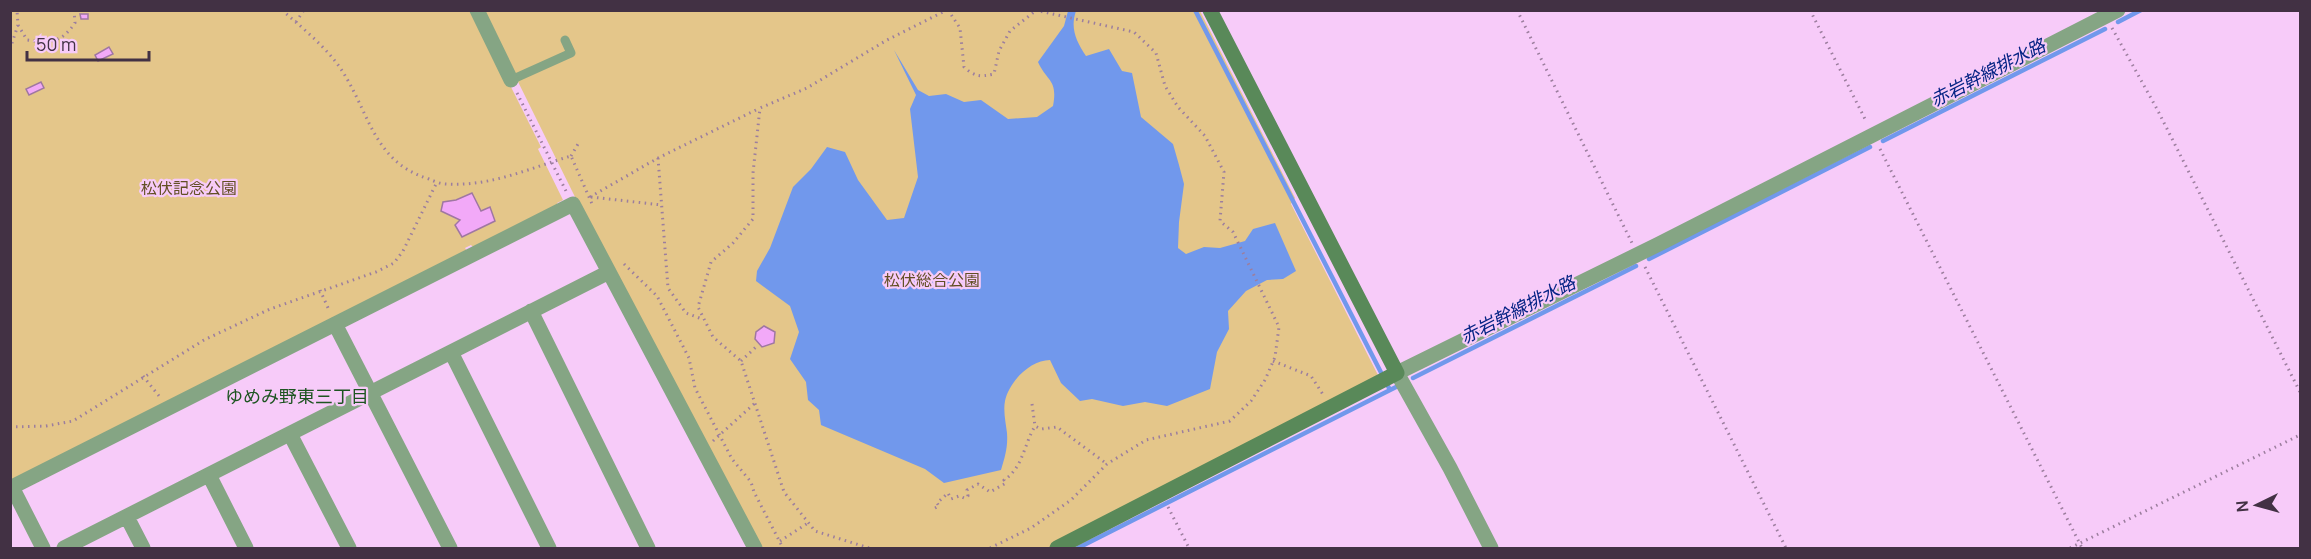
<svg xmlns="http://www.w3.org/2000/svg" width="2311" height="559" viewBox="0 0 2311 559" font-family="Manrope,'Noto Sans JP',sans-serif">
<rect width="100%" height="100%" fill="#f7cbf9"/>
<path fill="#e4c68a" d="M11,11H473L541,147L538,149L563,200L557,203L559,208L474,248L471,245L465,248L467,251L11,481Z
M483,11H1200L1295,198L1291,204L1381,381L1055,548H760L577,201Z"/>
<path fill="#7198ec" d="M1068,11H1076C1070,28 1076,41 1086,56L1109,49L1122,71L1132,73L1141,117L1173,144L1179,165L1184,184L1179,222L1178,248L1186,254L1204,247L1220,248L1245,241L1253,229L1275,223L1296,271L1283,279L1267,280L1246,291L1228,311L1229,329L1217,352L1210,389L1167,406L1145,402L1123,406L1092,399L1080,401L1061,383L1050,360C1030,360 1009,382 1005,401C1003,411 1006,424 1007,433C1008,447 1005,457 1001,470L944,483L925,469L821,425L819,410L808,400L806,382L790,359L799,332L790,306L756,281L757,271L770,248L793,187L811,169L827,147L845,152L858,180L887,220L904,218L918,177L910,109L916,95L894,50L918,90L929,96L946,94L964,102L981,100L1008,119L1037,117L1053,106C1058,79 1047,82 1038,62L1064,26Z"/>
<g fill="none" stroke-linecap="round" stroke-linejoin="round">
<path stroke="#7198ec" stroke-width="4.5" d="M1195,10L1390,390
M2118,22L2141,10
M1883,141L2105,29
M1649,259L1870,147
M1413,378L1636,266
M1078,548L1398,386"/>
</g>
<path fill="#f2a9f8" stroke="#9f77a2" stroke-width="1.5" d="M80,14H88V19H81Z
M109,47L113,54L98,61L95,55Z
M41,82L44,88L29,95L26,89Z
M472,193L481,211L490,207L495,221L462,237L455,225L460,220L441,211L443,202L456,200Z
M764,326L775,332L774,343L762,347L755,339L756,332Z"/>
<g fill="none" stroke-linecap="round" stroke-linejoin="round">
<path stroke="#9c7e9e" stroke-width="3" stroke-dasharray="1.5 4.5" stroke-linecap="butt" d="M282,10C300,26 320,42 335,61C369,104 369,161 429,179C434,181 440,184 446,184C490,187 530,168 571,156L593,206
M948,10L960,28L964,67C975,77 980,77 994,74L999,51L1010,31L1034,12
M1517,10L1632,243
M1810,10L1866,121
M296,22L304,10
M18,25L27,40C51,43 61,43 75,23L74,10
M2112,28L2157,109L2300,392
M10,49L18,25L17,10
M517,93L566,191
M1880,149L2082,548
M571,156L578,144
M658,158L668,288L686,313L702,319
M590,197L658,158L760,108
M591,197L662,205
M624,264L657,296L689,358L695,388L732,459L751,482L754,492L783,548
M1645,267L1786,548
M320,290L329,310
M741,361L756,347
M1273,361L1311,376L1324,396
M143,376L159,396
M1032,404L1035,426L1041,429L1057,427L1107,464
M10,427L46,426L73,421L204,340L270,309L376,272L394,263L403,251L437,182
M713,441L755,403
M1168,507L1189,548
M935,508L939,506L937,503L948,493L951,499L959,496L964,498L968,496L967,490L978,484L990,492L1006,483L1004,480C1023,468 1024,444 1035,426
M780,541L808,523
M869,548L815,531L784,492L741,361L713,337L698,307L711,262L733,243L753,219V173L760,108L807,88L887,40L947,10
M990,548L1031,528L1071,500L1107,464L1146,440L1230,421L1251,401L1265,380L1275,357L1279,327L1233,232L1220,221L1224,172L1205,136L1178,107L1165,86L1156,53L1134,32L1035,10
M2070,548L2300,435"/>
<path stroke="#85a584" stroke-width="9" d="M511,80L571,53L565,40"/>
<path stroke="#85a584" stroke-width="15" d="M477,10L511,80
M531,311L648,548
M335,324L450,548
M451,352L549,548
M290,434L349,548
M209,475L246,548
M12,487L43,548
M10,488L573,204L755,548
M127,517L143,548
M64,548L609,272
M1491,548L1450,468L1397,373L1659,244L2118,10"/>
<path stroke="#598959" stroke-width="15" d="M1057,548L1397,373L1210,10"/>
</g>
<g text-anchor="middle" stroke-width="4.5" stroke-linejoin="round" paint-order="stroke">
<g font-size="16" fill="#624f24" stroke="#f7cbf9">
<text x="189" y="194">松伏記念公園</text>
<text x="932" y="286">松伏総合公園</text>
</g>
<g font-size="18" font-style="italic" fill="#052384" stroke="#f7cbf9">
<text transform="translate(1988 73) rotate(-27)" y="6">赤岩幹線排水路</text>
<text transform="translate(1518 310) rotate(-27)" y="6">赤岩幹線排水路</text>
</g>
<g font-size="18" fill="#1d5421" stroke="#f7cbf9">
<text x="297" y="403">ゆめみ野東三丁目</text>
</g>
</g>
<rect width="2311" height="559" fill="none" stroke="#423144" stroke-width="24"/>
<g transform="translate(2257 505) rotate(265)" stroke="#f7cbf9" stroke-width="4.5" paint-order="stroke">
<path d="M0-4.5L10 22L0 15L-10 22Z" fill="#423144"/>
<text y="-9" font-size="16" font-weight="bold" text-anchor="middle" fill="#423144">N</text>
</g>
<path d="M27 51v9h122v-9" fill="none" stroke="#423144" stroke-width="3"/>
<text x="36" y="51" font-size="18" fill="#423144" stroke="#f7cbf9" stroke-width="4.5" paint-order="stroke">50 m</text>
</svg>
